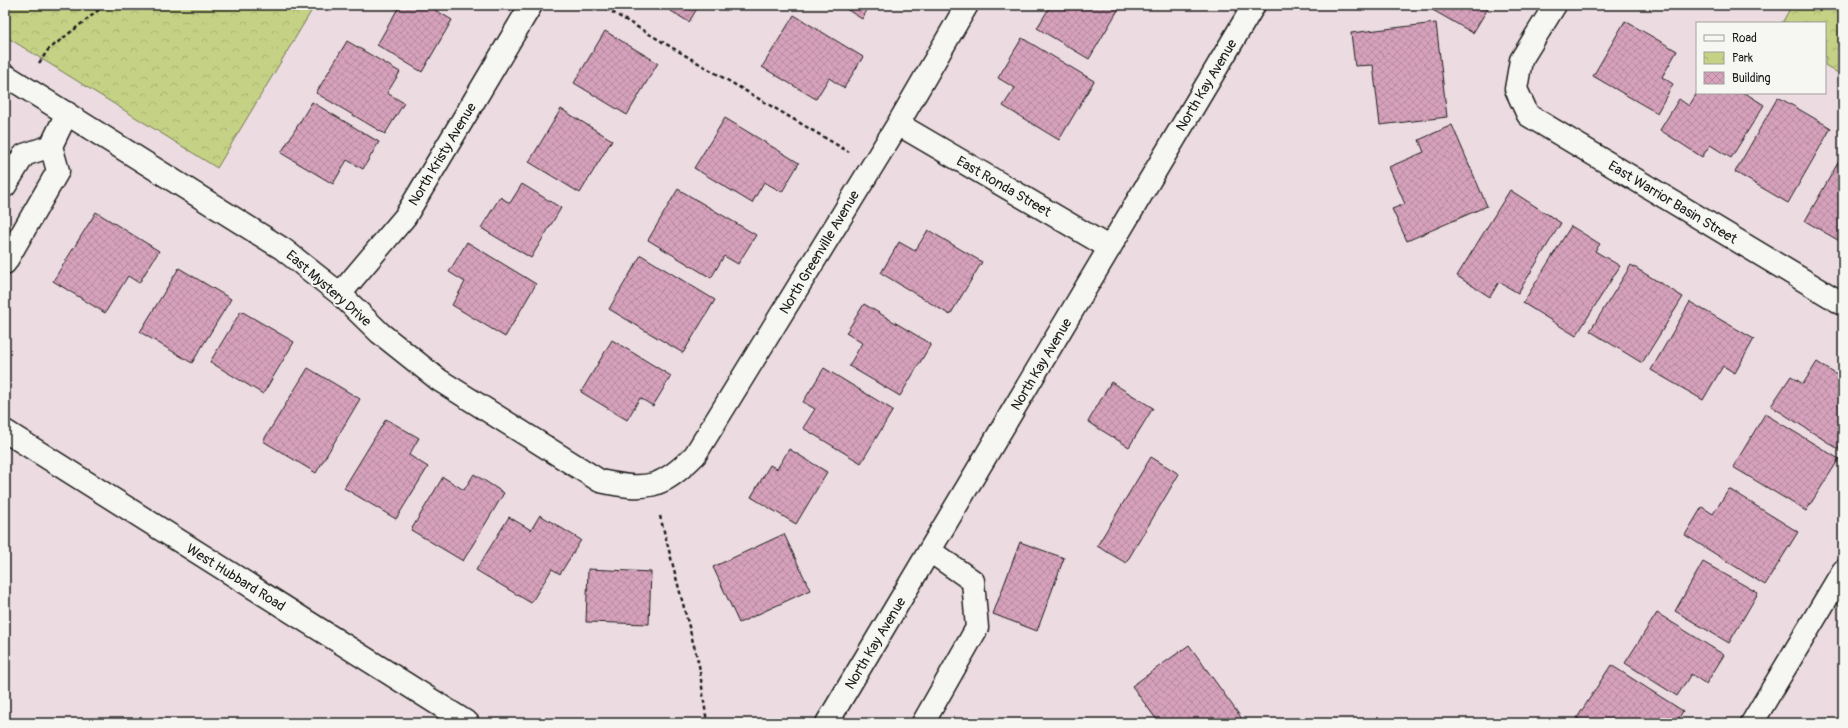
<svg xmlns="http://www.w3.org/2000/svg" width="1848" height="728" viewBox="0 0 1848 728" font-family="Pangolin,sans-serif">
<defs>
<pattern id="park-crowns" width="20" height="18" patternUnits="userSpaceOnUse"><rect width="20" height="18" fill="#c5d285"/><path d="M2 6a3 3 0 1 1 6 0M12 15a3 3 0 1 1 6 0" fill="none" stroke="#a9b472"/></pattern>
<pattern id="building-cross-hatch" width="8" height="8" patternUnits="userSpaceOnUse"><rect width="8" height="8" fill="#d6a1bb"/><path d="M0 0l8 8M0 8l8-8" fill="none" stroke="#b78aa0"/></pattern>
</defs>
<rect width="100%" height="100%" fill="#ecdce2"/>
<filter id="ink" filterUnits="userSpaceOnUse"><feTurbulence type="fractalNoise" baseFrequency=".025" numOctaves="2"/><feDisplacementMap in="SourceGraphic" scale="8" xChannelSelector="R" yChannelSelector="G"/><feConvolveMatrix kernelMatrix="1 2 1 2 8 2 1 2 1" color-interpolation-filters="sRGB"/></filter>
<g filter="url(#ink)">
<path fill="url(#park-crowns)" stroke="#707750" d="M5,5H315L217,168L5,36Z
M1792,5H1843V76L1825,65V23H1782Z"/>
<path fill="url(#building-cross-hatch)" stroke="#1c1c1c" d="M400,5H427L452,20L422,72L377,45Z
M661,5H699L689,22Z
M840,5H870L862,19Z
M1051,5H1121L1089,59L1037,28Z
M1424,5H1490L1473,33Z
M794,15L863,57L844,88L829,78L816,99L762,67Z
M1625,21L1677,51L1662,77L1673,84L1657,113L1593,76Z
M1436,23L1447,117L1380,125L1373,65L1355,66L1351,33Z
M605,31L658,63L627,115L574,83Z
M1022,38L1094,81L1059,140L1003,106L1015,88L998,78Z
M347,41L400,72L387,93L404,103L385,134L316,93Z
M1697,93H1745L1764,105L1731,158L1710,145L1702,157L1660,130L1679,99L1689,106Z
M1778,97L1831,128L1788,203L1735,172Z
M312,102L379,142L363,169L347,160L333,184L281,153Z
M561,109L612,140L580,193L529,162Z
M725,118L799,163L782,192L764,182L752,203L694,168Z
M1452,125L1487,206L1407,241L1392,209L1405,204L1389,167L1424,152L1419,140Z
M1843,154V243L1805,221Z
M522,184L561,208L531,258L481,228L500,197L510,203Z
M678,189L756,235L738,264L724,256L711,278L648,240Z
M1510,190L1561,223L1518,293L1499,282L1490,297L1457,276Z
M96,212L159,251L139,283L128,276L105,313L53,281Z
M1571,226L1600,244L1595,251L1620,266L1576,336L1523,303Z
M928,230L982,262L950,315L881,273L899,242L915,251Z
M467,242L536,284L505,337L452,305L465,282L449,272Z
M641,255L715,300L683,353L609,309Z
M1631,265L1683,297L1642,363L1590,331Z
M179,268L231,299L192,363L140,332Z
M1690,302L1754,339L1735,373L1723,366L1703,400L1651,370Z
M864,304L931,344L900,396L849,366L862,343L846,333Z
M241,311L294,342L263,394L210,362Z
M612,340L671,376L653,406L640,398L627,420L581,392Z
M1817,362L1843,379V452L1771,406L1791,376L1803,384Z
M308,368L360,399L316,473L263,441Z
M824,368L893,410L861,463L803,428L815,409L803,402Z
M1111,382L1153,408L1129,447L1088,422Z
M1765,414L1839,459L1806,511L1733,467Z
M386,419L419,438L409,455L428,467L396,519L344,488Z
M789,449L827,472L796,524L751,497L770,465L777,469Z
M1151,457L1179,474L1126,563L1097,546Z
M474,474L504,493L463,561L411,530L443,477L464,490Z
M1729,489L1798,532L1765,585L1685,535L1702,507L1713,514Z
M540,515L581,540L560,574L552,569L531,603L476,570L509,517L531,530Z
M784,534L810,590L739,623L713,567Z
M1020,542L1064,558L1037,631L993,614Z
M1703,562L1758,593L1729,643L1675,611Z
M588,569L651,572L649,624L586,622Z
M1657,613L1724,655L1706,684L1691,674L1677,696L1625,663Z
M1189,645L1245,723H1159L1132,686Z
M1611,665L1683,711L1676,723H1585L1577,718Z"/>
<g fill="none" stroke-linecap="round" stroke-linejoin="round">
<g stroke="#1c1c1c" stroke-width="25">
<path id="minor" d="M1555,5L1521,60L1516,89L1528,115L1843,304
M5,75L283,249L340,294L380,333L439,380L600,481C647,491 661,489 695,455L898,124L967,5
M898,124L1110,248
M51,146L67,113
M5,186L24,155L51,146L58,171L5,263
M340,294L405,217L531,5
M5,431L468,723
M827,723L1254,5
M923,723L977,628L973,581L930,551
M1752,723L1843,571"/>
</g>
<path stroke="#1c1c1c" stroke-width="2.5" stroke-dasharray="4 3" stroke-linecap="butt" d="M600,5L849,152
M39,63L48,50L105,5
M660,516L699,665L707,723"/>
<use href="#minor" stroke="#f6f6f2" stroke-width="22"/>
</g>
</g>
<g text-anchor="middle" stroke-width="4" stroke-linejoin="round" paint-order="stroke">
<g font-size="14" fill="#1c1c1c" stroke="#f6f6f2">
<text transform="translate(1206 85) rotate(-59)" y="5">North Kay Avenue</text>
<text transform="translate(442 154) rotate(-59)" y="5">North Kristy Avenue</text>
<text transform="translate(1004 186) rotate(30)" y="5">East Ronda Street</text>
<text transform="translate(1673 202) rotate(31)" y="5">East Warrior Basin Street</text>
<text transform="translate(819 252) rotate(-59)" y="5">North Greenville Avenue</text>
<text transform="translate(329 288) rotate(41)" y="5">East Mystery Drive</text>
<text transform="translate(1041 364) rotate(-59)" y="5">North Kay Avenue</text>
<text transform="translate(236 577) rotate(32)" y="5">West Hubbard Road</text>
<text transform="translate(875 643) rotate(-59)" y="5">North Kay Avenue</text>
</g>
</g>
<rect width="1848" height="728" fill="none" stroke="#f6f6f2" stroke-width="20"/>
<rect x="10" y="10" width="1828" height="708" fill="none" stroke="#1c1c1c" stroke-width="1.5" filter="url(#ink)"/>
<rect x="1696" y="22" width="130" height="72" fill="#f6f6f2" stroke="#9f9f9c"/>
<rect x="1704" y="35" width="20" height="6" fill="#f6f6f2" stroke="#9f9f9c"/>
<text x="1732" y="42" font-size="12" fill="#1c1c1c">Road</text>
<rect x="1704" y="52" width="20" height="12" fill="url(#park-crowns)" stroke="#9f9f9c"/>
<text x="1732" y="62" font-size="12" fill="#1c1c1c">Park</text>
<rect x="1704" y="72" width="20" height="12" fill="url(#building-cross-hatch)" stroke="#9f9f9c"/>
<text x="1732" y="82" font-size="12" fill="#1c1c1c">Building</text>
</svg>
